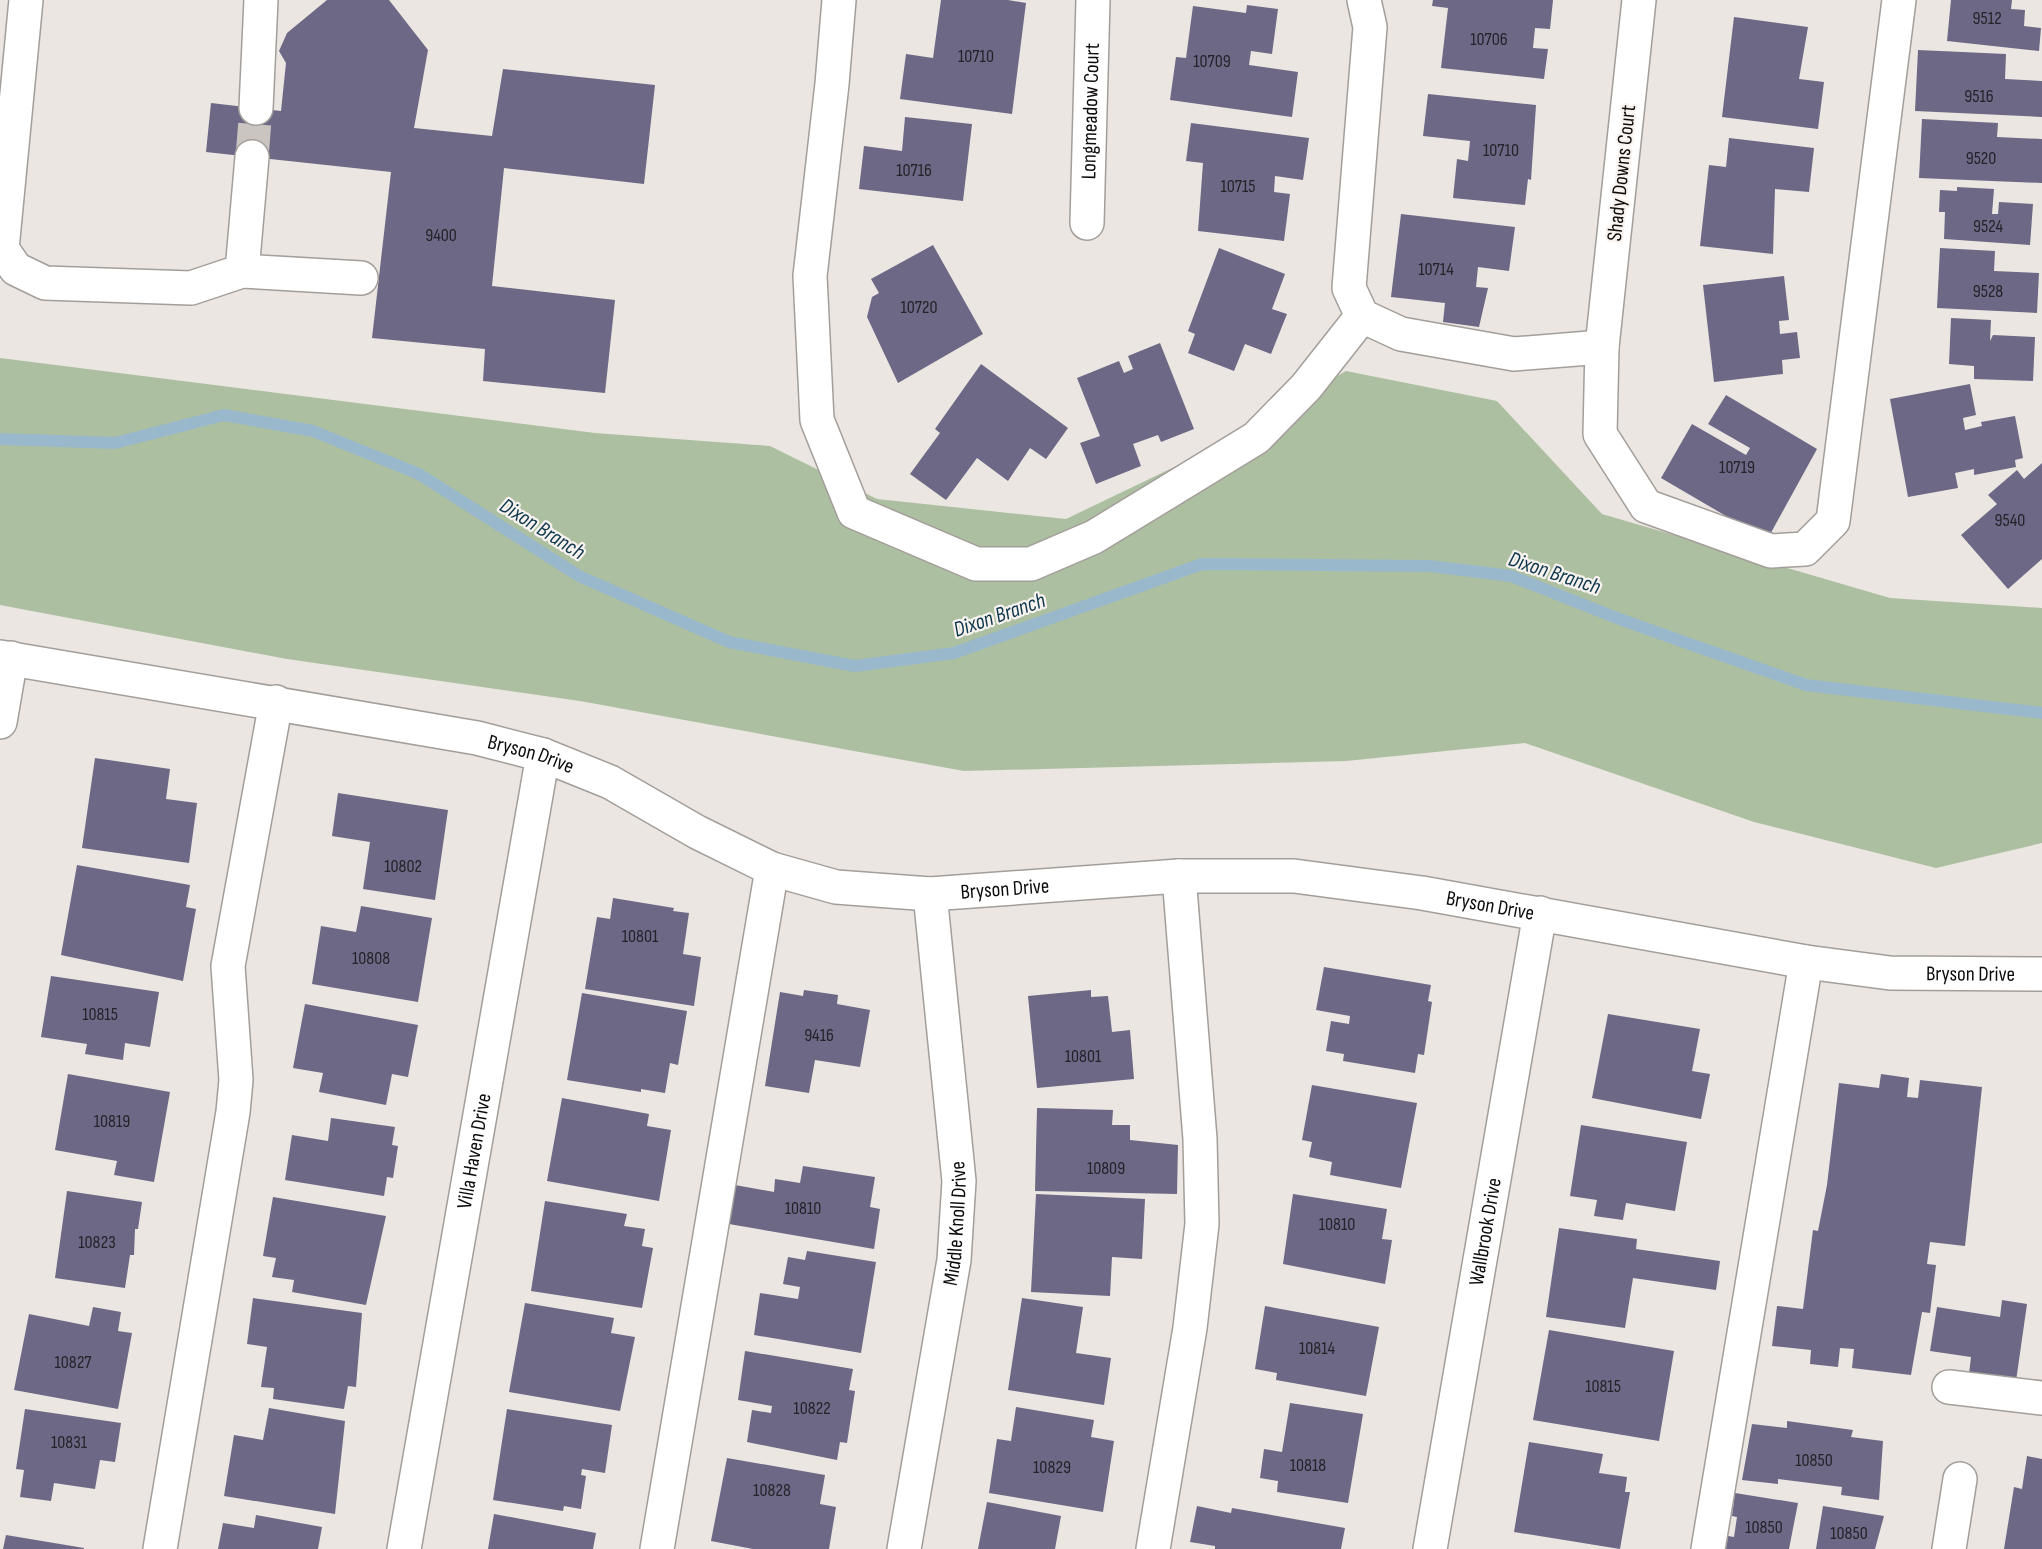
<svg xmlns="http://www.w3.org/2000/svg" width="2042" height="1549" viewBox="0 0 2042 1549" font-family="'Sofia Sans Condensed',sans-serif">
<rect width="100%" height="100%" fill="#ebe6e1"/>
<path fill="#adbfa1" d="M0,358L595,433L770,446L877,499L1066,519L1218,446L1346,371L1497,401L1602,514L1890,598L2042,608V843L1936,868L1754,822L1525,743L1346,761L964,771L580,701L287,659L0,605Z"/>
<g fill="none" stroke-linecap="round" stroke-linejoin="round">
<path stroke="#99b8cc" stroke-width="12" d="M0,439L115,443L224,415L313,431L419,474L579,576L729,642L855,666L954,653L1202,564L1430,566L1511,576L1622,620L1806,685L2042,713"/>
</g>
<path fill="#6c6885" d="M327,0H389L428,50L414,128L492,136L503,69L655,85L644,184L504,168L492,286L615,300L605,393L483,381L485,349L372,338L391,172L206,152L211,103L281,111L286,63L279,51L287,33Z
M941,0H1008L1026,3L1012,114L900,99L906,54L933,58Z
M1433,0H1553L1550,29L1535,28L1533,48L1548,49L1544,79L1441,68L1448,8L1432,6Z
M1951,0H2012L2011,9L2025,10L2024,26L2041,28L2039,51L1947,41Z
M1247,5L1278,9L1272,54L1251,51L1249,65L1298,72L1292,117L1170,100L1176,57L1186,58L1193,6L1246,13Z
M1734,17L1808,27L1799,79L1824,82L1818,129L1722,117Z
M1918,50L2006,54L2005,79L2042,81V117L1915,111Z
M1428,94L1536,105L1531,180L1528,179L1525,205L1453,198L1457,159L1468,161L1470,141L1423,136Z
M905,117L972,124L963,201L859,189L864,146L902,151Z
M1922,119L1998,123L1997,137L2042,139V183L1919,178Z
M1191,123L1309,138L1303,180L1275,176L1274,192L1290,194L1284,241L1198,231L1203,163L1186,161Z
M1729,138L1814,148L1809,192L1775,189L1773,254L1700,246L1709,165L1726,167Z
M1957,187L1994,189L1992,214H1998L1999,202L2033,204L2030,245L1944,239L1945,212H1939L1940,190L1957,191Z
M1401,214L1515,227L1509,271L1478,267L1476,287L1488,288L1479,327L1443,322L1445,303L1391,297Z
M933,245L983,334L898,383L867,317L872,297L879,293L871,279Z
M1219,248L1285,274L1272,309L1287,314L1271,354L1245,344L1234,371L1188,353L1195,334L1188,331Z
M1940,248L1995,251L1994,271L2039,273L2037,313L1937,308Z
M1784,276L1789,320L1779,321L1780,334L1797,332L1800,358L1782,360L1783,374L1714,382L1703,285Z
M1951,318L1991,320L1990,341L1993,335L2035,337L2033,381L1974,379V366L1949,364Z
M1160,343L1194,429L1161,442L1158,435L1133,444L1141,466L1096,484L1080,443L1100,436L1077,378L1119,361L1124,373L1133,369L1128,356Z
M981,364L1068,428L1046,459L1030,448L1008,481L977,458L946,500L910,474L940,433L935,429Z
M1970,384L1976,415L1963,418L1965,430L1982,426L1981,422L2015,416L2023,458L2015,460L2016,467L1974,475V469L1955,473L1958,488L1908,497L1890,399Z
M1726,395L1817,449L1767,540L1661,478L1692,424L1746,455L1750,448L1708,424Z
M2042,463V559L2008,589L1961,535L1997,504L1988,495L2017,470L2024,479Z
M95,758L170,769L166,799L197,803L189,863L82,848Z
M338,793L448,810L435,900L363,889L370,842L332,836Z
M77,865L190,885L186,907L196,909L183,981L61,955Z
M613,898L674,908L673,911L689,913L683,954L701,957L694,1006L585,989L597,917L610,919Z
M361,906L432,918L418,1002L312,984L321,926L356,932Z
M1324,967L1431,985L1428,1001L1432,1002L1424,1055L1418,1054L1415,1073L1343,1061L1344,1054L1326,1051L1331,1021L1349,1024L1350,1016L1316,1010Z
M51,976L159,992L150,1047L125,1043L123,1060L85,1054L87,1044L41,1037Z
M804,990L838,995L837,1004L870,1010L860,1067L815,1060L809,1093L765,1086L780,992L803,996Z
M1091,990V997L1108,996L1112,1032L1130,1030L1134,1079L1037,1088L1028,996Z
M582,993L687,1011L678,1065L670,1063L665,1093L641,1089V1092L567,1080Z
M305,1004L418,1025L408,1077L392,1074L386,1105L319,1092L323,1073L293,1068Z
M1608,1014L1700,1029L1692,1071L1710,1074L1701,1119L1592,1098Z
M68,1074L170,1092L154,1182L114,1175L117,1161L55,1150Z
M1881,1074L1909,1078L1907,1097L1918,1098L1920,1080L1982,1087L1965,1246L1930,1242L1927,1264L1936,1265L1930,1313L1922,1312L1911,1375L1852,1368L1854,1349L1840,1348L1838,1367L1810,1364L1811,1350L1772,1346L1777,1306L1803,1309L1813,1230L1818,1231L1827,1185L1839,1083L1879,1088Z
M1312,1085L1417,1103L1401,1188L1330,1175L1332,1162L1309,1157L1312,1142L1302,1140Z
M562,1098L649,1114L647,1126L671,1130L659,1201L547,1181Z
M1037,1108L1113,1110L1112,1125H1130V1140L1178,1145L1177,1194L1035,1191Z
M331,1118L395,1127L392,1145L398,1146L393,1178L387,1177L384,1196L285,1180L292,1135L328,1141Z
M1581,1125L1687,1142L1675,1211L1626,1203L1623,1220L1594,1216L1597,1200L1570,1196Z
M803,1166L875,1177L870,1207L880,1209L874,1249L729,1224L735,1185L774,1192L775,1179L800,1183Z
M67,1191L142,1202L138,1229H135L134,1255H130L125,1288L55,1278Z
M1036,1194L1145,1199L1142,1259L1112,1257L1110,1296L1031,1292Z
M1293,1194L1387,1209L1382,1239L1392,1240L1385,1284L1283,1264Z
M273,1197L386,1216L366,1305L292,1292L294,1280L272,1277L276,1258L263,1256Z
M545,1201L627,1214L624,1226L645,1229L642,1246L653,1248L642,1308L531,1291Z
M1559,1228L1637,1239L1636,1249L1720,1261L1716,1290L1633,1278L1625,1328L1546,1317Z
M807,1251L876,1262L861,1353L754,1335L760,1293L798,1299L800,1287L783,1284L788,1257L805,1260Z
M253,1298L362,1313L356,1387L348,1386L344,1409L273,1399L274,1388L261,1387L267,1347L247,1344Z
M1022,1298L1083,1307L1076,1353L1111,1358L1104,1405L1008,1390Z
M2002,1300L2027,1304L2016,1381L1969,1374L1971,1357L1930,1351L1937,1307L2000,1317Z
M525,1303L614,1318L611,1333L635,1337L620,1411L509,1392Z
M1265,1306L1379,1327L1366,1396L1276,1380L1277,1373L1255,1369Z
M93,1307L121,1312L118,1331L132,1333L118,1409L14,1390L29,1314L89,1326Z
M1549,1330L1674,1351L1659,1441L1533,1420Z
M745,1351L853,1369L849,1390L855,1391L847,1443L840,1442L837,1460L747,1442L752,1410L771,1413L772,1406L738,1400Z
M1290,1403L1363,1414L1348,1503L1277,1492L1278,1481L1260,1478L1264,1449L1282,1452Z
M1016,1407L1094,1420L1091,1437L1114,1441L1103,1512L989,1493L997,1439L1011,1441Z
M269,1408L345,1421L335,1514L224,1496L234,1435L263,1440Z
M25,1409L121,1423L115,1462L100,1460L95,1489L54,1483L51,1501L20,1497L24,1470L16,1469Z
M507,1409L612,1425L605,1473L582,1469L581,1475L586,1476L581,1509L564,1506L563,1511L493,1500Z
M1787,1421L1853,1430L1851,1437L1883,1441L1879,1500L1841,1495L1842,1487L1778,1479V1484L1742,1480L1752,1424L1787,1428Z
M1529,1442L1603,1454L1599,1473L1627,1477L1625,1492H1630L1620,1549L1514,1532Z
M2027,1456L2042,1459V1549H2004L2014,1487L2022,1489Z
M727,1458L825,1475L820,1504L836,1507L829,1549H753L711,1541Z
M1735,1493L1798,1503L1789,1549H1726L1728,1536L1734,1537L1737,1517L1732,1516Z
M987,1502L1061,1516L1055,1549H978Z
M1197,1506L1231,1513L1232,1508L1345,1528L1341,1549H1215V1546L1190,1542Z
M1823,1506L1884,1516L1875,1549H1816Z
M494,1514L596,1533L593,1549H488Z
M256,1515L322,1527L318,1549H218L223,1523L254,1528Z
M6,1535L84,1548V1549H3Z"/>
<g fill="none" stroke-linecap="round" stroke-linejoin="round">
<path stroke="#cac5c1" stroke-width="33" stroke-dasharray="33 16" stroke-linecap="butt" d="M252,157L256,108"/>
<g stroke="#a39e9a" stroke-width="36">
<g id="minor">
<path d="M26,0L2,249L16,269L45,283L191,288L242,271L252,157"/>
<path d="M839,0L832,84L810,276L817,420L854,512L976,564H1031L1094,537L1256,438L1306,387L1362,316"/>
<path d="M1364,0L1370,27L1349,288L1362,316L1401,334L1514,354L1602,347"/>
<path d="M1639,0L1602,347L1600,434L1646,506L1771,551L1805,549L1833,521L1899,0"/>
<path d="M256,108L261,0"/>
<path id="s1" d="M1087,223L1093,0"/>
<path d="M242,271L361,278"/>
<path id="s2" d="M0,657L477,738L543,755L610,782L697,832L772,869L836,887L930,894L1179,876H1294L1422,893L1806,962L1890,973L2042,974"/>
<path d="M0,722L11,658"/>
<path d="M1949,1387L2042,1398"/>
<path d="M160,1549L233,1112L236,1080L228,966L276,702"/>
<path id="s3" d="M404,1549L543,755"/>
<path d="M657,1549L772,869"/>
<path id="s4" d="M904,1549L954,1260L959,1181L930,894"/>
<path d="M1153,1549L1190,1328L1202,1224L1200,1139L1179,876"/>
<path id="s5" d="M1430,1549L1540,913"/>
<path d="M1708,1549L1806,962"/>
<path d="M1949,1549L1960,1479"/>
</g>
</g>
<use href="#minor" stroke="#fff" stroke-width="33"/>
</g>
<g text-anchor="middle" stroke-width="4.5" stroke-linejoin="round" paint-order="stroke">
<g font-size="18" fill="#252229">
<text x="1987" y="24">9512</text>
<text x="1489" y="45">10706</text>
<text x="976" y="62">10710</text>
<text x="1212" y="67">10709</text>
<text x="1979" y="102">9516</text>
<text x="1501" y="156">10710</text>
<text x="1981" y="164">9520</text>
<text x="914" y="176">10716</text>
<text x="1238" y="192">10715</text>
<text x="1988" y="232">9524</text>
<text x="441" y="241">9400</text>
<text x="1436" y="275">10714</text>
<text x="1988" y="297">9528</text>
<text x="919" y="313">10720</text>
<text x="1737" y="473">10719</text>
<text x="2010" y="526">9540</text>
<text x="403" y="872">10802</text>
<text x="640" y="942">10801</text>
<text x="371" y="964">10808</text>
<text x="100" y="1020">10815</text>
<text x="819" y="1041">9416</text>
<text x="1083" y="1062">10801</text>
<text x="112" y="1127">10819</text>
<text x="1106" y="1174">10809</text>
<text x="803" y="1214">10810</text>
<text x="1337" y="1230">10810</text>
<text x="97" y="1248">10823</text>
<text x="1317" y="1354">10814</text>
<text x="73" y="1368">10827</text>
<text x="1603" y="1392">10815</text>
<text x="812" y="1414">10822</text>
<text x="69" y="1448">10831</text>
<text x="1814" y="1466">10850</text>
<text x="1308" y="1471">10818</text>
<text x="1052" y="1473">10829</text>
<text x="772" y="1496">10828</text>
<text x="1764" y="1533">10850</text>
<text x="1849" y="1539">10850</text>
</g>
<g font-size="21" fill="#0d0b0a" stroke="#f8f3ef">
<text dy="7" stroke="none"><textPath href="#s1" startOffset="112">Longmeadow Court</textPath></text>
<text transform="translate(1621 173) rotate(-84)" y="7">Shady Downs Court</text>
<text dy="7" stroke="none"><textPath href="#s2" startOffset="540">Bryson Drive</textPath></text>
<text dy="7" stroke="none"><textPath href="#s2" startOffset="1044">Bryson Drive</textPath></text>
<text dy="7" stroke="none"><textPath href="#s2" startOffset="1532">Bryson Drive</textPath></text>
<text dy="7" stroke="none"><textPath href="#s2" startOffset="2018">Bryson Drive</textPath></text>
<text dy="7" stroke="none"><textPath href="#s3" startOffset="404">Villa Haven Drive</textPath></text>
<text dy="7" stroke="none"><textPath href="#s4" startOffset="330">Middle Knoll Drive</textPath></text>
<text dy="7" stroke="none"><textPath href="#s5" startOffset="322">Wallbrook Drive</textPath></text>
</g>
<g font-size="22" font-style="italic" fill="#0d374d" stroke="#f8f3ef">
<text transform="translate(543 528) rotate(32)" y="8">Dixon Branch</text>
<text transform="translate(1555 572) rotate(18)" y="8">Dixon Branch</text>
<text transform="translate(999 614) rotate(-19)" y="8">Dixon Branch</text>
</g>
</g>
</svg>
